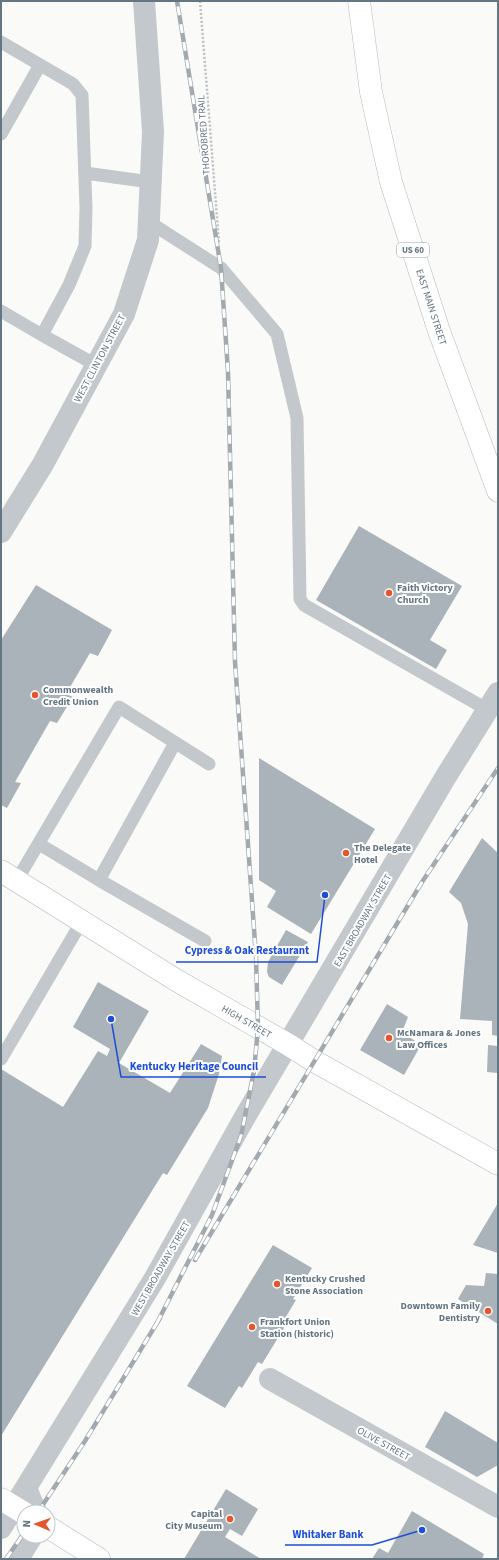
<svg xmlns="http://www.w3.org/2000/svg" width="499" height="1560" viewBox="0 0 499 1560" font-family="'Source Sans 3',sans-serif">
<rect width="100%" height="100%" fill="#fafaf8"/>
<path fill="#aab3b9" d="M359,526L462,586L430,640L447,650L436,669L316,600Z
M36,585L112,630L98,656L90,653L66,694L73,697L57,723L50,721L15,782L21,783L7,808L1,805V640Z
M259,758L375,829L311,934L267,907L276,891L259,880Z
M482,838L498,853V1036L492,1035V1021L460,1019L468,924L461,903L449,892Z
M286,930L308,942L282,985L269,977L267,972L268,962Z
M98,982L149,1011L119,1063L170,1093L201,1044L222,1056L219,1074L208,1108L167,1175L163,1173L1,1436V1069L63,1107L98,1051L107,1056L110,1049L73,1027Z
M387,1004L408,1017L402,1032L421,1045L404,1075L360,1050Z
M488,1045L498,1046V1073L487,1072Z
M498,1203V1253L473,1245Z
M273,1245L312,1268L293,1299L296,1300L281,1325L284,1328L262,1364L258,1362L242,1388L239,1386L225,1408L187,1386Z
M486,1273L498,1274V1324L458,1299L466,1285L484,1286Z
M445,1411L498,1443V1465L477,1477L425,1447Z
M226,1489L258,1509L242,1536L230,1529L225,1537L261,1559H184Z
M412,1511L484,1554L482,1559H372L379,1548L388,1553Z"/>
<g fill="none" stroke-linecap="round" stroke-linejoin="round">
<g stroke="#b3babf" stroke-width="23">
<path id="secondary" d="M1,871L176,980L289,1045L314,1061L498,1164
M1,1499L24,1513
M48,1527L99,1559"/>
</g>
<g stroke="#b5babe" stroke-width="23">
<path id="primary" d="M359,1L371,92L391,182L439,331L498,491"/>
</g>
<path stroke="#bbbfc2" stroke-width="2.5" stroke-dasharray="2 2" stroke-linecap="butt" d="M200,1L219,243"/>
<path stroke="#c3c8cc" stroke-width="13" d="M1,42L73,84L82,95L86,208L85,246L69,285L42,335L96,365
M1,134L40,65
M85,173L150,182
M149,222L221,268L277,334L297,418L300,599L304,605L488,710
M1,311L42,335
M39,844L99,880L175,743
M17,880L119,707L209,764
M99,880L205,941
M1,1059L82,921"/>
<path stroke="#c3c8cc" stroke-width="22" d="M1,532L43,464L124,314L148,240L153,132L144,1
M270,1379L498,1507
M26,1488L36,1512
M1,1528L155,1278L246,1115L445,778L498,693
M18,1559L32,1536"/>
<use href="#secondary" stroke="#fff" stroke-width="22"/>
<use href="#primary" stroke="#fff" stroke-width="22"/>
<g stroke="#a2aab0" stroke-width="4.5">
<path id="rail" d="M195,1260L422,882L498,768
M157,1323L212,1215L241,1136L254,1071L258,1028L256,957L235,662L228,372L221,268L177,1
M38,1512L85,1441L160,1318
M6,1559L24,1533"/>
</g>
<use href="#rail" stroke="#fff" stroke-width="3" stroke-dasharray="9" stroke-linecap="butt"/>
</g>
<g fill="#e4572e" stroke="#fff" stroke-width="1.5">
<circle cx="389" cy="593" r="4"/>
<circle cx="35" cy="695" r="4"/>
<circle cx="346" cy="853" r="4"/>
<circle cx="389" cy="1038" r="4"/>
<circle cx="277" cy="1284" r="4"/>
<circle cx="488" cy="1311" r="4"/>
<circle cx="252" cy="1327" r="4"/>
<circle cx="230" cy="1519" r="4"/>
</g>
<g text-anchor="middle" stroke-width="4" stroke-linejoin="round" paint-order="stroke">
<rect fill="#fff" stroke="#939fa8" stroke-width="1" x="397" y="243" width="32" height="14" rx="3"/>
<g font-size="9" font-weight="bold" fill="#657683">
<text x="413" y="253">US 60</text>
</g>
<g font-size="10" fill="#657683" stroke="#fff">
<text transform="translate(203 135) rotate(-94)" y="4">THOROBRED TRAIL</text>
<text transform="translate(432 307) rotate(72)" y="4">EAST MAIN STREET</text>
<text transform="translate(99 358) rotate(-62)" y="4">WEST CLINTON STREET</text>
<text transform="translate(362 920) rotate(-60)" y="4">EAST BROADWAY STREET</text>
<text transform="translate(247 1021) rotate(30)" y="4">HIGH STREET</text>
<text transform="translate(160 1268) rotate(-60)" y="4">WEST BROADWAY STREET</text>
<text transform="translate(384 1443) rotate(29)" y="4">OLIVE STREET</text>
</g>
<g font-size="10" font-weight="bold" fill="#657683" stroke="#fff" text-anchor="start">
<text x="397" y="591">Faith Victory<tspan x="397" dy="12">Church</tspan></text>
<text x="43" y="693">Commonwealth<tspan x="43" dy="12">Credit Union</tspan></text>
<text x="354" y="851">The Delegate<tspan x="354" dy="12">Hotel</tspan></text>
<text x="397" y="1036">McNamara &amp; Jones<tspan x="397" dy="12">Law Offices</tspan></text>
<text x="285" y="1282">Kentucky Crushed<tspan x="285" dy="12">Stone Association</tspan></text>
<text x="480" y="1309" text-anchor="end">Downtown Family<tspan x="480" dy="12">Dentistry</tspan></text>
<text x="260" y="1325">Frankfort Union<tspan x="260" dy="12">Station (historic)</tspan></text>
<text x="222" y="1517" text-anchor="end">Capital<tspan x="222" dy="12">City Museum</tspan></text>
</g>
</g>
<path fill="none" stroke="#1d4ed8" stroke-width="1.5" d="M325 895L317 962H176M111 1019L121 1077H266M422 1530L372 1545H285"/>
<g fill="#1d4ed8" stroke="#fff" stroke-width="1.5">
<circle cx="325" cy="895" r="4"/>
<circle cx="111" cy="1019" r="4"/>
<circle cx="422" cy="1530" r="4"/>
</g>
<g font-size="11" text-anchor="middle" font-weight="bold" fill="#1d4ed8" stroke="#fff" stroke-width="4" stroke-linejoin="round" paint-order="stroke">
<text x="247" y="954">Cypress &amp; Oak Restaurant</text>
<text x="194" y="1070">Kentucky Heritage Council</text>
<text x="328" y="1538">Whitaker Bank</text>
</g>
<rect width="499" height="1560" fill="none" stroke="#657683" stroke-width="4"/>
<g transform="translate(36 1524) rotate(272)"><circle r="19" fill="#ffffff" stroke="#c1c8cd"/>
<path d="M0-3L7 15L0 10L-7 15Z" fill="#e4572e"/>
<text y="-6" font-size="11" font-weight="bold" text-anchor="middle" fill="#657683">N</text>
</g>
</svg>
